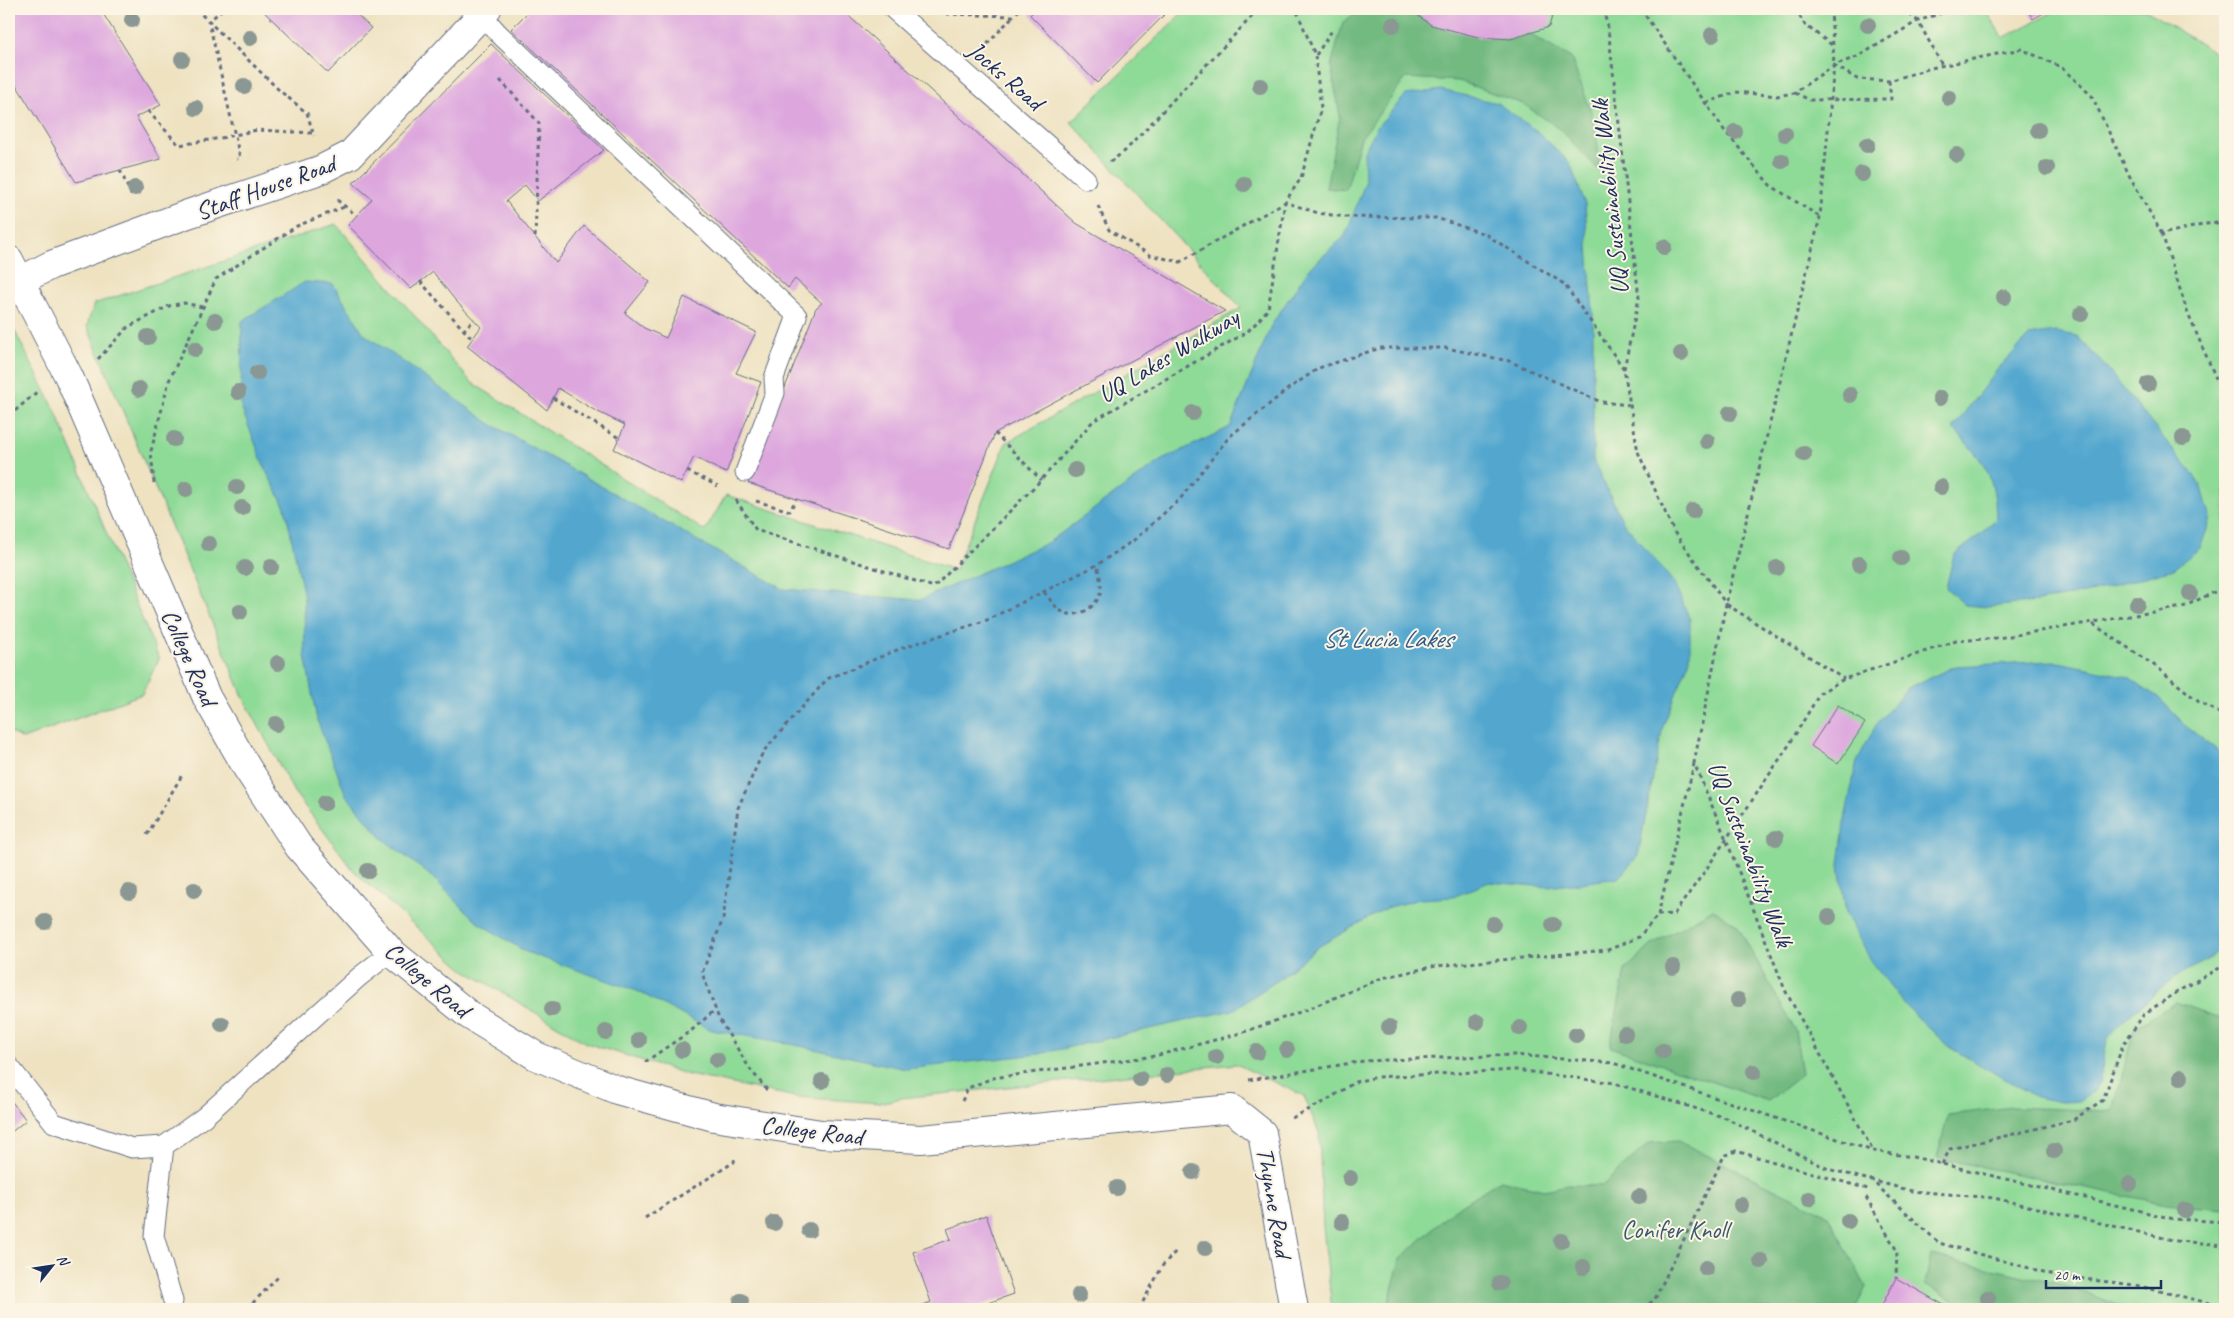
<svg xmlns="http://www.w3.org/2000/svg" width="2234" height="1318" viewBox="0 0 2234 1318" font-family="Caveat,sans-serif">
<rect width="100%" height="100%" fill="#fcf5e5"/>
<filter id="ink" filterUnits="userSpaceOnUse"><feTurbulence type="fractalNoise" baseFrequency=".02" numOctaves="2"/><feDisplacementMap in="SourceGraphic" scale="10" xChannelSelector="R" yChannelSelector="G"/><feConvolveMatrix kernelMatrix="1 2 1 2 8 2 1 2 1" color-interpolation-filters="sRGB"/></filter>
<filter id="wash" filterUnits="userSpaceOnUse"><feTurbulence type="fractalNoise" baseFrequency=".0096" numOctaves="4" result="noise"/><feDisplacementMap in="SourceGraphic" scale="20" xChannelSelector="R" yChannelSelector="G"/><feGaussianBlur stdDeviation="1.12" result="paint"/><feColorMatrix in="noise" values="0 0 0 0 0 0 0 0 0 0 0 0 0 0 0 0 0 1.4 0 .05"/><feComposite in="paint" operator="in"/></filter>
<g filter="url(#wash)">
<rect width="100%" height="100%" fill="#eee2c1"/>
<path fill="#8eda97" stroke="#54847a" d="M1186,9H1985L2003,38L2059,9H2144L2225,59V1309H1332L1323,1227L1319,1133L1304,1096L1236,1064L901,1098L879,1103L796,1097L689,1075L586,1043L463,969L355,872L294,792L245,701L87,326L94,304L336,224L471,382L705,531L726,495L955,570L1006,443L1241,308L1071,122Z
M9,320L55,410L159,659L142,694L23,739L9,732Z"/>
<path fill="#72ba80" stroke="#46746f" d="M1366,9H1414L1515,26L1571,58L1592,114L1598,147L1599,170L1560,129L1523,104L1459,81L1406,78L1361,138L1346,190L1326,188L1340,116L1331,66L1343,22L1361,10Z
M1713,909L1737,925L1795,1030L1802,1074L1768,1101L1610,1047L1625,970L1653,944Z
M2176,1002L2225,1020V1209L2166,1204L1937,1158L1948,1115L2012,1107L2113,1111L2134,1029Z
M1678,1141L1828,1215L1866,1287L1855,1309H1387L1400,1259L1451,1212L1500,1180L1544,1190L1568,1185L1602,1186L1649,1143Z
M1931,1255L2063,1285L2129,1309H1968L1925,1284Z"/>
<path fill="#53a7cf" stroke="#376b96" d="M1441,90L1497,103L1537,131L1570,163L1585,204L1593,314V460L1623,522L1674,583L1690,619V659L1663,726L1638,856L1618,878L1548,887L1489,882L1453,897L1420,899L1386,908L1318,947L1278,980L1233,1010L1039,1054L906,1069L781,1042L711,1030L637,991L526,952L477,922L432,877L382,838L346,795L317,720L305,655L304,597L285,507L266,471L241,407L242,321L305,282L333,284L364,334L491,424L783,589L920,600L1049,542L1160,461L1230,427L1272,324L1309,269L1345,236L1365,183L1364,152L1377,127L1406,95Z
M2055,332L2077,336L2103,364L2201,484L2211,519L2200,548L2173,569L2094,591L2038,602L1987,607L1965,605L1946,588L1954,555L1976,538L1996,519C1995,471 1984,463 1953,428L1996,371L2029,336Z
M2054,661L2129,677L2160,699L2188,728L2225,756V944L2207,960L2172,979L2116,1027L2107,1040L2100,1080L2093,1092L2078,1101L2061,1102L2036,1097L1949,1047L1907,1007L1872,963L1846,913L1839,865L1844,824L1857,761L1876,725L1907,688L1956,666Z"/>
<g id="blocks">
<path fill="#dda7de" d="M9,9H100L161,105L136,117L161,159L76,182L9,73Z
M261,9H351L371,28L328,73Z
M531,9H841L1076,223L1225,311L995,433L949,549L748,483L816,308L822,303L795,279L788,288L511,29Z
M1035,9H1160L1165,14L1097,83L1030,15Z
M1409,9H1554L1549,27L1511,39L1478,37L1431,25Z
M2027,9H2051L2033,19Z
M491,44L604,150L538,201L525,185L506,201L556,263L584,226L650,282L625,313L644,328L666,338L684,297L756,332L736,373L761,382L726,473L694,457L681,483L614,449L625,425L594,410L558,388L547,410L467,346L481,327L455,300L433,272L411,289L348,225L372,199L353,183Z
M1838,705L1865,723L1838,764L1811,746Z
M9,1098L26,1120L9,1134Z
M986,1215L1014,1294L979,1306L980,1309H912L931,1302L913,1252L951,1239L947,1229Z
M1896,1278L1951,1309H1880Z"/>
</g>
</g>
<g filter="url(#ink)">
<use href="#blocks" fill-opacity="0" stroke="#656e81" stroke-width="1"/>
<g fill="none" stroke-linecap="round" stroke-linejoin="round">
<g stroke="#656e81" stroke-width="21">
<path id="service" d="M893,9L1086,179
M482,15L498,33L797,316L774,378L775,393L745,472
M9,1066L54,1123L132,1148L164,1146L204,1117L359,977L391,952
M164,1146L154,1236L173,1301"/>
</g>
<g stroke="#656e81" stroke-width="30">
<path id="minor" d="M9,260L69,377L207,698L247,768L299,847L391,952L469,1015L536,1056L617,1090L714,1117L821,1134L921,1139L1232,1109L1262,1133L1294,1309
M20,281L51,265L188,214L320,170L350,155L487,9"/>
</g>
<path stroke="#656e81" stroke-width="3" stroke-dasharray="4 4" stroke-linecap="butt" d="M196,9L280,91L307,113L314,136
M222,9L209,22L240,158L237,159
M1603,9L1608,28L1639,298L1624,369L1638,452L1674,532L1726,604L1694,763L1726,839L1785,990L1873,1151
M1641,9L1724,130L1770,185L1820,217
M1795,9L1805,25L1832,45
M1831,9L1834,65L1857,79L1889,81L1931,68L2021,49L2061,67L2092,96L2129,175L2162,234
M1903,9L1918,21L1942,65
M946,14L1013,16L1020,9
M982,50L1013,16
M1316,55L1333,29
M1834,65L1820,217L1726,604L1844,679
M500,80L539,123L535,238
M1795,93L1810,100L1891,99L1889,81
M1706,103L1736,92L1777,96L1794,93L1834,65L1857,57L1918,21L1953,9
M148,111L179,145L221,138
M1110,162L1125,151L1259,9
M120,170L133,199
M337,200L356,215
M1098,206L1109,230L1150,255L1180,262L1285,202L1301,178L1321,108L1315,55L1296,9
M2225,220L2162,234L2188,314L2225,399
M2215,222L2225,234
M420,281L472,339
M463,331L474,319
M98,359L128,327L169,306L184,303L202,307
M553,398L619,438
M9,416L38,391
M995,433L1041,480
M687,471L718,486
M154,483L151,451L169,381L216,279L297,226L344,207
M736,500L756,530L934,587L1041,480L1093,421L1247,332L1258,321L1268,309L1285,202L1318,213L1345,217L1436,218L1485,234L1564,284L1624,369
M756,501L790,511L796,499
M1044,592C1050,599 1055,608 1063,612C1078,620 1101,605 1101,588C1101,581 1099,572 1097,565
M2093,624L2158,668L2199,702L2225,716
M147,835L182,775
M1658,915L1674,914L1705,871L1789,745L1820,693L1844,679L1956,641L1998,638L2183,607L2225,587
M645,1062L692,1030L716,1009
M1249,1080L1364,1061L1514,1055L1613,1063L1873,1151L1913,1157L2174,1219L2225,1222
M767,1090L750,1069L719,1019L702,973L723,919L738,808L763,752L827,679L902,648L987,620L1097,565L1134,540L1180,499L1229,437L1288,389L1319,368L1380,348H1446L1509,361L1601,402L1630,405
M962,1101L968,1088L993,1078L1155,1056L1241,1033L1303,1011L1382,978L1436,966L1608,950L1639,937L1658,915L1694,764
M1292,1118L1324,1102L1355,1082L1377,1077L1516,1070L1614,1083L1726,1118L1828,1169L1912,1191L1994,1198L2177,1241L2225,1245
M1942,1164L1950,1149L2073,1120L2103,1100L2123,1045L2144,1014L2182,989L2225,965
M1870,1179L1939,1243L2058,1276L2135,1285L2225,1307
M1866,1197L1897,1251L1896,1278
M645,1218L734,1162L735,1156
M247,1309L280,1275
M1139,1309L1163,1265L1177,1250
M1643,1309L1655,1299L1724,1156L1736,1151L1868,1189"/>
<use href="#service" stroke="#fff" stroke-width="19"/>
<use href="#minor" stroke="#fff" stroke-width="28"/>
<path stroke="#656e81" stroke-width="3" stroke-dasharray="4 4" stroke-linecap="butt" d="M221,138L257,130L313,133"/>
</g>
<g fill="#8a9792">
<circle cx="132" cy="20" r="8"/>
<circle cx="1393" cy="25" r="8"/>
<circle cx="1868" cy="25" r="8"/>
<circle cx="1712" cy="35" r="8"/>
<circle cx="250" cy="38" r="8"/>
<circle cx="182" cy="59" r="8"/>
<circle cx="244" cy="86" r="8"/>
<circle cx="1260" cy="86" r="8"/>
<circle cx="1949" cy="98" r="8"/>
<circle cx="196" cy="108" r="8"/>
<circle cx="2038" cy="130" r="8"/>
<circle cx="1735" cy="132" r="8"/>
<circle cx="1785" cy="134" r="8"/>
<circle cx="1867" cy="145" r="8"/>
<circle cx="1957" cy="155" r="8"/>
<circle cx="1782" cy="161" r="8"/>
<circle cx="2047" cy="168" r="8"/>
<circle cx="1862" cy="174" r="8"/>
<circle cx="1244" cy="184" r="8"/>
<circle cx="135" cy="188" r="8"/>
<circle cx="1664" cy="247" r="8"/>
<circle cx="2004" cy="297" r="8"/>
<circle cx="2081" cy="314" r="8"/>
<circle cx="215" cy="321" r="8"/>
<circle cx="148" cy="337" r="8"/>
<circle cx="195" cy="349" r="8"/>
<circle cx="1681" cy="354" r="8"/>
<circle cx="257" cy="373" r="8"/>
<circle cx="2148" cy="384" r="8"/>
<circle cx="139" cy="389" r="8"/>
<circle cx="238" cy="392" r="8"/>
<circle cx="1850" cy="395" r="8"/>
<circle cx="1940" cy="398" r="8"/>
<circle cx="1193" cy="413" r="8"/>
<circle cx="1730" cy="413" r="8"/>
<circle cx="2183" cy="438" r="8"/>
<circle cx="174" cy="439" r="8"/>
<circle cx="1707" cy="441" r="8"/>
<circle cx="1804" cy="454" r="8"/>
<circle cx="1075" cy="470" r="8"/>
<circle cx="237" cy="487" r="8"/>
<circle cx="1941" cy="487" r="8"/>
<circle cx="186" cy="489" r="8"/>
<circle cx="242" cy="508" r="8"/>
<circle cx="1693" cy="511" r="8"/>
<circle cx="209" cy="544" r="8"/>
<circle cx="1901" cy="558" r="8"/>
<circle cx="1859" cy="564" r="8"/>
<circle cx="271" cy="567" r="8"/>
<circle cx="245" cy="568" r="8"/>
<circle cx="1777" cy="568" r="8"/>
<circle cx="2190" cy="593" r="8"/>
<circle cx="2137" cy="604" r="8"/>
<circle cx="240" cy="612" r="8"/>
<circle cx="278" cy="663" r="8"/>
<circle cx="276" cy="724" r="8"/>
<circle cx="325" cy="803" r="8"/>
<circle cx="1776" cy="838" r="8"/>
<circle cx="368" cy="871" r="8"/>
<circle cx="194" cy="890" r="8"/>
<circle cx="129" cy="892" r="8"/>
<circle cx="1829" cy="917" r="8"/>
<circle cx="45" cy="922" r="8"/>
<circle cx="1493" cy="924" r="8"/>
<circle cx="1553" cy="925" r="8"/>
<circle cx="1673" cy="967" r="8"/>
<circle cx="1738" cy="1000" r="8"/>
<circle cx="552" cy="1009" r="8"/>
<circle cx="1477" cy="1022" r="8"/>
<circle cx="222" cy="1024" r="8"/>
<circle cx="1389" cy="1027" r="8"/>
<circle cx="1520" cy="1028" r="8"/>
<circle cx="606" cy="1032" r="8"/>
<circle cx="1625" cy="1034" r="8"/>
<circle cx="1576" cy="1035" r="8"/>
<circle cx="639" cy="1040" r="8"/>
<circle cx="682" cy="1050" r="8"/>
<circle cx="1287" cy="1050" r="8"/>
<circle cx="1663" cy="1051" r="8"/>
<circle cx="1257" cy="1052" r="8"/>
<circle cx="1216" cy="1057" r="8"/>
<circle cx="717" cy="1060" r="8"/>
<circle cx="1754" cy="1072" r="8"/>
<circle cx="1167" cy="1075" r="8"/>
<circle cx="2181" cy="1077" r="8"/>
<circle cx="1140" cy="1079" r="8"/>
<circle cx="822" cy="1081" r="8"/>
<circle cx="2054" cy="1151" r="8"/>
<circle cx="1193" cy="1172" r="8"/>
<circle cx="1350" cy="1178" r="8"/>
<circle cx="2130" cy="1184" r="8"/>
<circle cx="1117" cy="1188" r="8"/>
<circle cx="1639" cy="1197" r="8"/>
<circle cx="1809" cy="1199" r="8"/>
<circle cx="1741" cy="1205" r="8"/>
<circle cx="2185" cy="1210" r="8"/>
<circle cx="1848" cy="1221" r="8"/>
<circle cx="1342" cy="1222" r="8"/>
<circle cx="774" cy="1223" r="8"/>
<circle cx="809" cy="1230" r="8"/>
<circle cx="1561" cy="1241" r="8"/>
<circle cx="1205" cy="1248" r="8"/>
<circle cx="1761" cy="1261" r="8"/>
<circle cx="1583" cy="1267" r="8"/>
<circle cx="1706" cy="1268" r="8"/>
<circle cx="1500" cy="1283" r="8"/>
<circle cx="1079" cy="1295" r="8"/>
<circle cx="1988" cy="1298" r="8"/>
<circle cx="741" cy="1301" r="8"/>
</g>
</g>
<g text-anchor="middle" stroke-width="4" stroke-linejoin="round" paint-order="stroke">
<g font-size="25" fill="#1b2f5e" stroke="#fcf5e5">
<text transform="translate(1006 75) rotate(41)" y="9">Jocks Road</text>
<text transform="translate(265 187) rotate(-20)" y="9">Staff House Road</text>
<text transform="translate(1609 197) rotate(-96)" y="9">UQ Sustainability Walk</text>
<text transform="translate(1168 355) rotate(-31)" y="9">UQ Lakes Walkway</text>
<text transform="translate(190 657) rotate(66)" y="9">College Road</text>
<text transform="translate(1751 854) rotate(69)" y="9">UQ Sustainability Walk</text>
<text transform="translate(428 979) rotate(40)" y="9">College Road</text>
<text transform="translate(812 1130) rotate(7)" y="9">College Road</text>
<text transform="translate(1275 1202) rotate(80)" y="9">Thynne Road</text>
</g>
<g font-size="25" fill="#385a6c" stroke="#fcf5e5">
<text x="1675" y="1238">Conifer Knoll</text>
</g>
<g font-size="26" font-style="italic" fill="#2f5986" stroke="#fcf5e5">
<text x="1387" y="647">St Lucia Lakes</text>
</g>
</g>
<rect width="2234" height="1318" fill="none" stroke="#fcf5e5" stroke-width="30"/>
<g transform="translate(52 1266) rotate(60)" stroke="#fcf5e5" stroke-width="4" paint-order="stroke">
<path d="M0-4L9 19L0 12L-9 19Z" fill="#1b2f5e"/>
<text y="-8" font-size="14" font-weight="bold" text-anchor="middle" fill="#1b2f5e">N</text>
</g>
<path d="M2046 1280v8h115v-8" fill="none" stroke="#1b2f5e" stroke-width="2.5"/>
<text x="2054" y="1280" font-size="15" fill="#1b2f5e" stroke="#fcf5e5" stroke-width="4" paint-order="stroke">20 m</text>
</svg>
